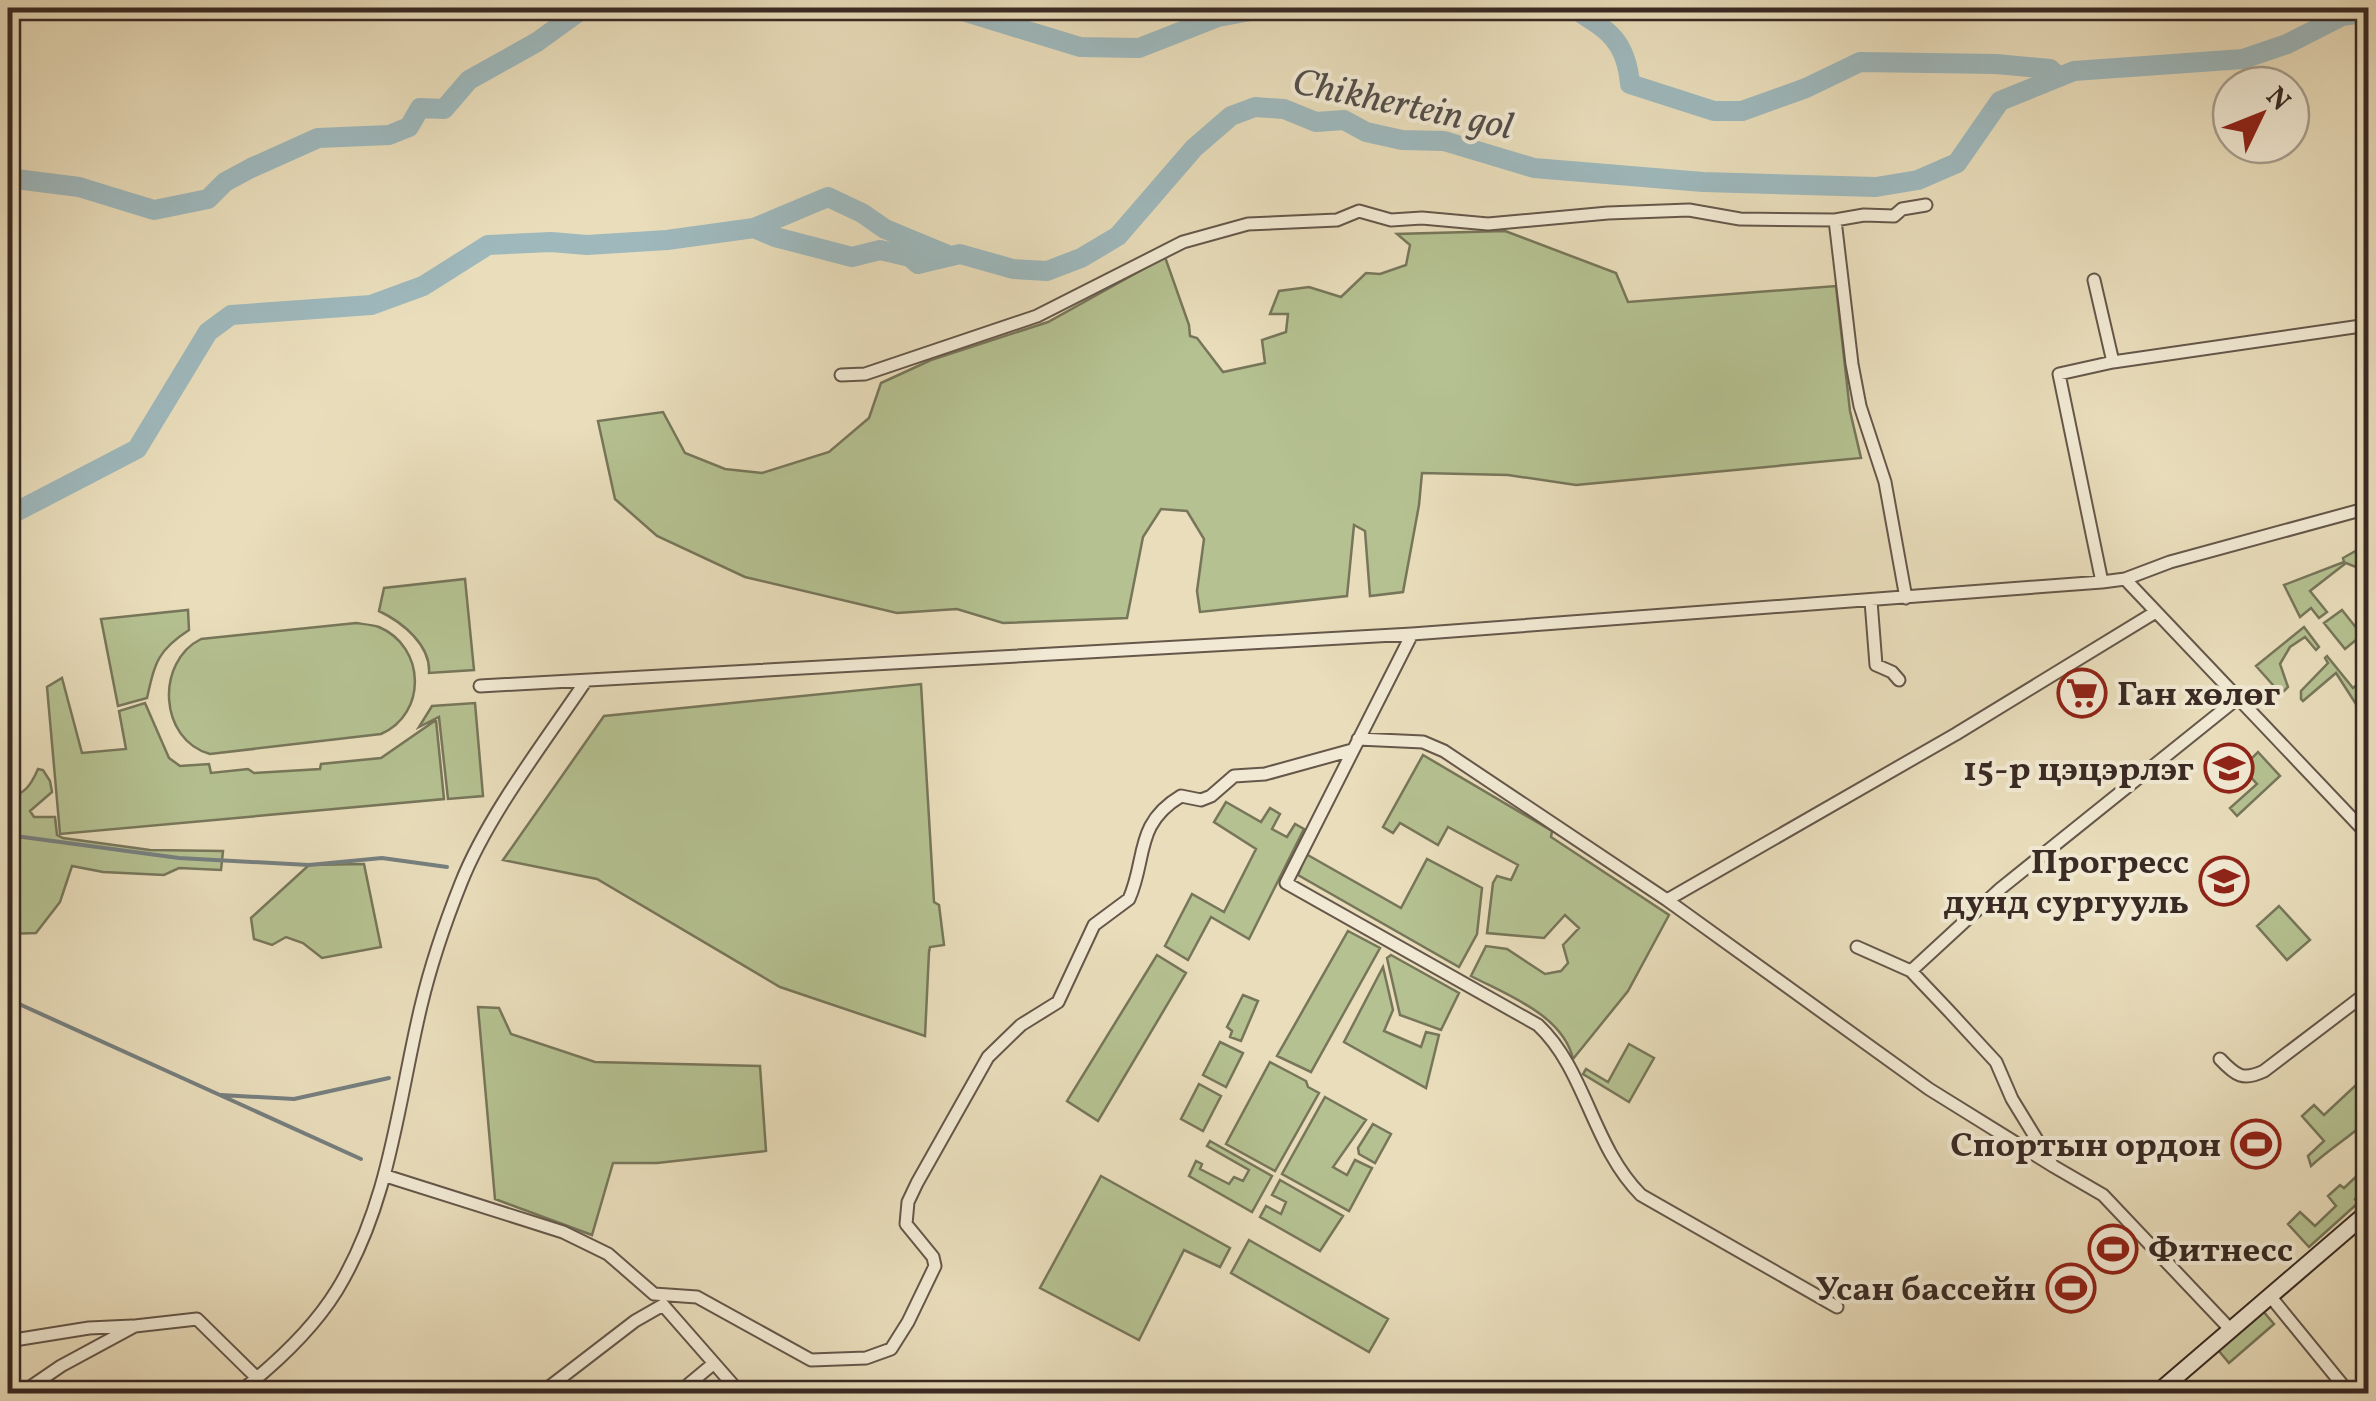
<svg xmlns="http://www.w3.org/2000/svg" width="2376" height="1401" viewBox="0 0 2376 1401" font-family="Vollkorn,serif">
<rect width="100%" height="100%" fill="#e9ddbb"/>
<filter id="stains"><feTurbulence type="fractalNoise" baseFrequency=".002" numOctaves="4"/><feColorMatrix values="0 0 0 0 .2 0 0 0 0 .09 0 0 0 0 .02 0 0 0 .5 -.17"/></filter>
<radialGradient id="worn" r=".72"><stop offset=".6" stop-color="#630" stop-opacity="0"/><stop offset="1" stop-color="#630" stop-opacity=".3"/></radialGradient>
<path fill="#b5c191" stroke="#77765a" stroke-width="2.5" d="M1505,231L1616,273L1628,302L1836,286L1850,411L1861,458L1576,485L1508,475L1422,473L1419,505L1403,592L1370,596L1365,531L1354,525L1347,596L1200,612L1197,591L1204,539L1187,511L1161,509L1143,537L1127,618L1003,623L957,609L897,613L745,577L657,536L615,499L598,421L663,412L685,453L725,469L762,473L829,452L869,418L881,383L931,360L1048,322L1165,257L1189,325L1190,336L1197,338L1223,372L1265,363L1262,340L1286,332L1288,314H1270L1279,291L1309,287L1341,297L1366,273L1380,274L1406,265L1410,245L1397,234Z
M2368,544V572L2346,563L2310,591L2327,612L2319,618L2311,608L2300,617L2284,585L2344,562L2343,558Z
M465,579L474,670L429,673C431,645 402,622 379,611L384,588Z
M188,610L189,630C158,650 155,662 147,698L118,706L101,619Z
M2342,610L2362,635L2345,649L2324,623Z
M356,623C363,624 373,625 379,627C426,647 427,714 381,734L210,754C159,740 155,662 201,639Z
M2304,627L2319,647L2316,650L2305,637L2290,647L2280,664L2288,687L2281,694L2256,666Z
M2327,656L2353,688L2364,679L2368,684V710L2363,715L2336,673L2303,701L2301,699V691L2328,663L2325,658Z
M62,678L82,753L126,749L119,711L145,703L169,758L180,766L209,764L211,773L248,769L254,773L320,769L321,764L381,758L436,720L444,799L60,834L47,687Z
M921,684L934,902L939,905L944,945L930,947L929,952L925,1036L780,987L597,879L503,860L604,716Z
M475,703L483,796L448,799L439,717L419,727L432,706Z
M2258,752L2280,776L2237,816L2230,808L2257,784L2242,768Z
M1423,755L1552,831L1551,837L1669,915L1628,991L1573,1059C1563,1015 1507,995 1471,976L1486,946L1507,949L1545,974L1561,971L1568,963L1563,945L1579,928L1565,915L1544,938L1487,933L1493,883L1497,876L1511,880L1518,865L1448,827L1438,845L1400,823L1393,833L1383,827Z
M38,769L43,770L50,781L52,792L30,811L34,817H55L57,835L63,838L150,850L223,851L221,870L179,868L164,875L103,872L72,866L60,902L36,933L8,934V798C25,794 31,785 38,769Z
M1226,802L1261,822L1270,808L1280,814L1272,829L1287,837L1295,824L1304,829L1249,939L1211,917L1188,960L1165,946L1192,894L1224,912L1256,849L1214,822Z
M1306,854L1401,908L1427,859L1482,888L1477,934L1459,967L1298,875Z
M364,864L381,947L322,958L303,943L286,937L272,945L254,939L251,918L309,865Z
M2279,906L2310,940L2287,960L2257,926Z
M1348,931L1380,948L1311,1072L1277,1056Z
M1157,955L1186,973L1098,1121L1067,1101Z
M1391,955L1459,993L1441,1030L1400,1015L1387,958Z
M1383,967L1393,1010L1384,1031L1421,1047L1426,1032L1439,1035L1426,1088L1344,1042Z
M1243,995L1258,1001L1241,1041L1230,1037L1232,1031L1227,1027Z
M478,1007L499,1008L511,1034L595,1062L760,1066L766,1151L657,1163H613L592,1235L495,1199Z
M1220,1042L1243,1053L1226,1087L1203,1075Z
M1629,1044L1654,1058L1629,1102L1583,1074L1586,1069L1608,1082Z
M1270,1062L1306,1081L1308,1087L1319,1093L1275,1171L1226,1144Z
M1199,1084L1221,1096L1203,1131L1181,1119Z
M2356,1085L2368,1098V1120C2350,1137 2329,1149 2311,1166L2308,1156L2324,1141L2302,1116L2314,1105L2324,1115Z
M1325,1097L1366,1120L1333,1167L1347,1175L1355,1160L1372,1168L1349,1211L1282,1174Z
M1373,1124L1391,1134L1375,1163L1359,1154L1358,1148Z
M1210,1141L1272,1176L1252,1212L1189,1176L1196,1161L1202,1164L1200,1169L1229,1184L1234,1177L1243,1181L1249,1170L1207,1146Z
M2361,1172L2367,1187L2355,1199L2358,1203L2309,1247L2288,1224L2300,1212L2315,1226L2336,1206L2328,1196L2340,1185L2344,1188Z
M1101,1176L1230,1248L1220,1267L1184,1250L1139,1340L1040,1288Z
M1280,1180L1343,1216L1320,1251L1260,1217L1266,1206L1281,1214L1286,1202L1272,1195Z
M1249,1240L1388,1319L1369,1352L1231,1273Z
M2263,1311L2274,1324L2229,1363L2218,1350Z"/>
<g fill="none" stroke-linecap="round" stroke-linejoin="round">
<path stroke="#767f7f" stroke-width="4" d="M8,835L179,858L309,865L382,858L447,867
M8,999L361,1159
M221,1095L294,1099L389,1078"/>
<path stroke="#9eb8bc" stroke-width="20" d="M953,8L1080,47L1139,48L1218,17L1267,8
M1573,8C1608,30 1626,40 1630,84L1714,111H1742L1806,88L1860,62L1996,64L2050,69L2059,77
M8,178L79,187L154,210L208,199L225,182L251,168L318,138L389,135L409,127L420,108L444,109L469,80L537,42L584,8
M754,228L828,197L862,213L885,229L948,255
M8,516L137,449L208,332L231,315L371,305L423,286L488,245L551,242L587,245L667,240L754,228L775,237L852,257L880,250L910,257L918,264L960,254L1013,269L1047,271L1081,258L1118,236L1194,148L1231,116L1255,107L1284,109L1316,122L1344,120L1366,132L1402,140L1444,141L1534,168L1703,182L1876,187L1918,180L1957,163L2000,101L2074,71L2243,59L2287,44L2342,16L2368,12"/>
<g stroke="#65574a" stroke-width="15">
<path id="minor" d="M1835,220L1852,364L1860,406L1885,482L1906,598
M2094,280L2113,362
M841,375L865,374L1037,316L1183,242L1248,224L1337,220L1359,211L1391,220L1422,218L1488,224L1608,213L1689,210L1740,219L1835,220L1864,215L1894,216L1902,209L1926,205
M2125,579L2368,835
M2102,582L2059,374L2113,362L2368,325
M1871,601L1876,665L1892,672L1899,680
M1412,634L1286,883L1538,1025C1586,1070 1592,1146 1641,1195L1837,1307
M480,686L1412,634L2102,582L2125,579L2170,562L2368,508
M1358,739L1423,742L1444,751L1667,900L1929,1089L2053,1166
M1667,900L1956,734L2154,613
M1857,947L1911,971L1948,1010L1996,1062L2012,1099L2053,1166L2103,1195L2230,1329
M1911,971L2000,889L2238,698
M2220,1059C2236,1076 2243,1081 2264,1071L2368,992
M386,1176L563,1232L608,1254L654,1294L697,1297L811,1360L866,1358L891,1349L908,1322L935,1266L933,1257L906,1224L908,1202L917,1183L988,1057L1021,1025L1058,1002L1094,925L1129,899C1147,859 1134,824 1181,796L1201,800L1211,796L1234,776L1265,774L1352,750
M2270,1296L2350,1394
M8,1341L89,1328L132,1326
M20,1394L61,1366L135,1326L197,1319L257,1378
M237,1394C273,1366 313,1329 337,1290C390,1203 398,1102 421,1006C431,964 445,923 461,883C488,815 544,743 585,682
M540,1394L635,1321L663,1305L741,1394
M677,1394L713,1364"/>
</g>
<g stroke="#392a24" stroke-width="19">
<path id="secondary" d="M2156,1394L2368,1212"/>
</g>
<use href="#minor" stroke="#f1e9d3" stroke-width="11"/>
<use href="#secondary" stroke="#f1e9d3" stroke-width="15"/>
</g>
<defs>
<g id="supermarket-ring" transform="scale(2.5)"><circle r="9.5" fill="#f1e9d3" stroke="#8f2418" stroke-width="1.5"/><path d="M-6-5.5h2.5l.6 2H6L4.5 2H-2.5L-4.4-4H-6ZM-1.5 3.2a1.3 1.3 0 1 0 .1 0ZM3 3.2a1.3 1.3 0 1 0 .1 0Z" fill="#8f2418"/></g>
<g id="school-ring" transform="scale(2.5)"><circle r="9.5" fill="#f1e9d3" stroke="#8f2418" stroke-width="1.5"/><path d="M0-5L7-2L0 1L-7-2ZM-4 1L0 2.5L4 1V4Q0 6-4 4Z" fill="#8f2418"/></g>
<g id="stadium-ring" transform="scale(2.5)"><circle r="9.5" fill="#f1e9d3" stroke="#8f2418" stroke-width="1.5"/><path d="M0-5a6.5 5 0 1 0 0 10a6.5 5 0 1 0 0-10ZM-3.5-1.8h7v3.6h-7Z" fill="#8f2418"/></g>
</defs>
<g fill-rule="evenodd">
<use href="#supermarket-ring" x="2082" y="693"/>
<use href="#school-ring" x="2229" y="768"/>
<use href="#school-ring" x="2224" y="881"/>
<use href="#stadium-ring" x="2256" y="1144"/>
<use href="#stadium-ring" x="2113" y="1249"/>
<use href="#stadium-ring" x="2071" y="1288"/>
</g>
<g text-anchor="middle" stroke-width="8" stroke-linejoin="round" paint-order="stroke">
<g font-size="35" font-weight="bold" fill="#392a24" stroke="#f1e9d3" text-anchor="end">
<text x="2117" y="705" text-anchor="start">Ган хөлөг</text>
<text x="2194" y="780">15-р цэцэрлэг</text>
<text x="2189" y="873">Прогресс<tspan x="2189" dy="40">дунд сургууль</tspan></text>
<text x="2221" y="1156">Спортын ордон</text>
<text x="2148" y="1261" text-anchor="start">Фитнесс</text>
<text x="2036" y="1300">Усан бассейн</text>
</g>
<g font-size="38" font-style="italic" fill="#524e4a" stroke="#f1e9d3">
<text transform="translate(1403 103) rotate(12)" y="13">Chikhertein gol</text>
</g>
</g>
<rect width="2376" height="1401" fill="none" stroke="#e9ddbb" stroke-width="40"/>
<rect x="10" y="10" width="2356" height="1381" fill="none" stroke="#392a24" stroke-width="5"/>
<rect x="20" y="20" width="2336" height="1361" fill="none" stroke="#392a24" stroke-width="2.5"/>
<g transform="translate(2261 115) rotate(47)"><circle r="48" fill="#f1e9d3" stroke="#a79d8d" stroke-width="2.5"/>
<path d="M0-8L18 38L0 25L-18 38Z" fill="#8f2418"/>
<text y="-15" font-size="28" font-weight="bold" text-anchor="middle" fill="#392a24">N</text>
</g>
<rect width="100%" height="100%" filter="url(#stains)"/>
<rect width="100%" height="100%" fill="url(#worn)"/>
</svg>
